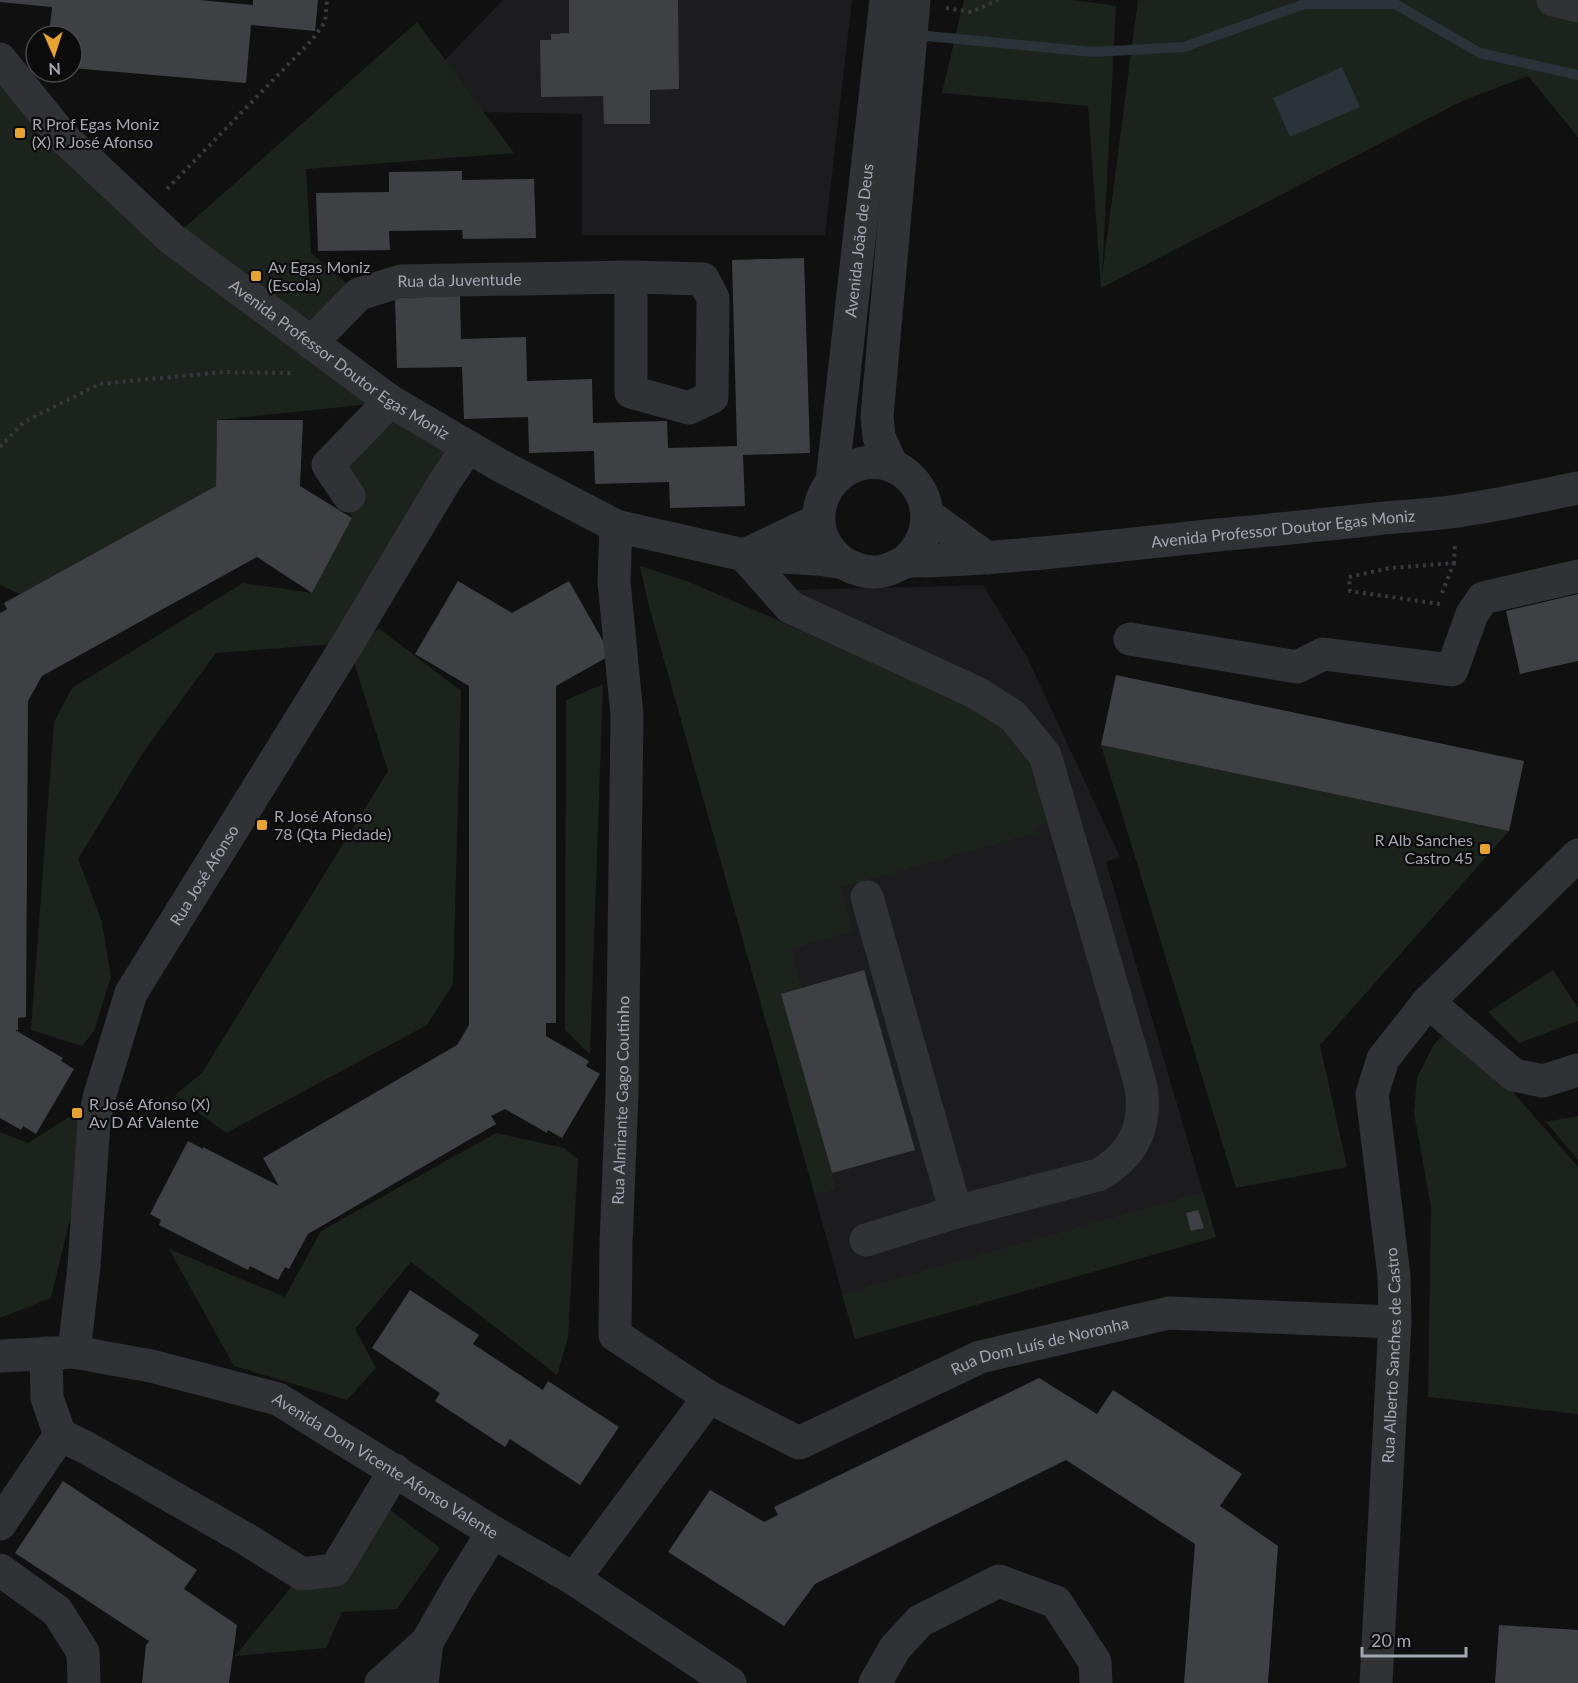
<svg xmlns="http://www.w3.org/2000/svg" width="1578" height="1683" viewBox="0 0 1578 1683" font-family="Lato,sans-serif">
<rect width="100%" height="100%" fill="#101011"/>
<path fill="#1c1c1e" d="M503,0H852L825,235H582V114L481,112L443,62Z
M640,566L689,582L783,622L797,590L983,585L1027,657L1120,857L1106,862L1216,1237L855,1339L649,606Z"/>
<path fill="#1c231d" d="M964,0H1074L1116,6L1102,276L1138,0H1553L1578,6V137L1528,76L1462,101L1101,288L1088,106L942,93Z
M417,22L514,153L306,169L311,253L359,294L311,343L468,447L349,643L380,629L461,691L453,984L427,1025L226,1133L175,1095L202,1073L388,771L348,643L216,653L144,751L78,859L102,922L111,977L94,1031L82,1046L31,1030L54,722L72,688L243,583L312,593L352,518L328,465L389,402L217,420L216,486L20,594L0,585V59L172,239Z
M640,566L689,582L968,704L998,722L1035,766L1052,822L1035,826L1036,833L841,887L853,931L791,949L802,988L781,994L836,1189L815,1195L649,606Z
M603,684L590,1054L565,1030L566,700Z
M1101,745L1509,831L1320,1045L1347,1167L1236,1188Z
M1553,970L1578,1008V1021L1519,1043L1488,1012Z
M1453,1023L1578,1167V1414L1428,1397L1431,1207L1414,1113L1417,1078L1433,1046Z
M99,1098L51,1298L0,1318V1132L28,1143Z
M1578,1116V1160L1546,1122Z
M496,1133L564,1148L578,1159L568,1337L557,1375L411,1262L355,1329L376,1368L347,1400L234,1366L169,1249L285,1297L321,1231Z
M1203,1192L1216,1237L855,1339L842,1294Z
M377,1500L440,1548L397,1609L342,1612L326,1648L235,1656L302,1574L335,1570Z"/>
<path fill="#2a3339" d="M1342,67L1360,107L1290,137L1273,98Z"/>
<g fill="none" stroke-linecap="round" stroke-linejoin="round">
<path stroke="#2a3339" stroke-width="10" d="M927,36L1093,52L1184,47L1304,4H1395L1480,53L1578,75"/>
</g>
<path fill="#3f4044" d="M0,0H199L253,5V0H318L315,31L251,25L246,83L72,68V36H49L52,7L0,2Z
M569,0H678L679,89L650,90V124H604L603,96L541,97L540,40H551V34L569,33Z
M462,171V180L534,179L536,238L463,239L462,230L389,231L390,250L318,251L316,193L389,192V172Z
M804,258L810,453L743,455L745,506L670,508L669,482L595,484L594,451L529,453L528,417L464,419L462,367L397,368L395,298L460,296L461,339L526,337L527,381L592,379L593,423L667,421L668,448L737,446L732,260Z
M217,420H303L300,486L352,518L312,593L257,557L42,676L28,701L26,1017L18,1018V1030H15L63,1058L61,1061L74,1069L36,1134L23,1126L21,1130L0,1118V613L7,609L4,603L216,486Z
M458,581L512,613L569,581L611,655L556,686V1023H546V1036L589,1061L586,1066L600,1074L562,1138L548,1130L547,1133L505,1109L491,1116L496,1124L308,1234L289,1269L285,1267L278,1280L250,1266L248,1270L159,1225L161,1220L150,1214L188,1141L203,1149V1147L279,1186L263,1158L457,1045L469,1025V686L415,654Z
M1578,594V661L1520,674L1506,611Z
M1116,675L1524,761L1509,831L1101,745Z
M864,970L915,1150L832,1173L781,994Z
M1198,1210L1204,1228L1191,1231L1186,1213Z
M410,1290L479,1335L473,1344L543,1390L548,1381L619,1427L580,1485L510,1439L505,1447L435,1401L440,1393L372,1348Z
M1039,1378L1097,1414L1113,1390L1242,1474L1220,1506L1278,1546L1268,1683H1184L1195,1544L1066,1460L815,1584L784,1626L668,1552L710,1490L764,1522L778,1515L774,1507Z
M63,1481L197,1570L184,1589L237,1625L229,1683H142L146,1645L149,1641L15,1553Z
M1499,1625L1578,1630V1683H1495Z"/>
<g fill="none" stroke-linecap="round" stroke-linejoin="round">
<path stroke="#37393d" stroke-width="4" stroke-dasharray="3 4.5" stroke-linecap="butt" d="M946,8L971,12L998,0
M167,189L312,40L325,22L327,0
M0,447L24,422L99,384L224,372L293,373
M1442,593L1454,563
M1440,604L1350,591L1349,577L1390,568L1454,563L1455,544"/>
<g stroke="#313236" stroke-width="33">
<path d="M1553,0L1578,6"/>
<path id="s1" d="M0,59L63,137L172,239L390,401L501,466L616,526L744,555L818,559L844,563"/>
<path id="s2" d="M311,343L359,294L401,281L631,277L703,279L713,298L712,397L689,408L631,392V277"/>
<path d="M892,466L879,437L877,416L914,0"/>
<path id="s3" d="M832,481L886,0"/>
<path d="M349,496L328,465L390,401"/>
<path d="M928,515L987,558"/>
<path d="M747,554L818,520"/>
<path d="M744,555L790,607L977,693L1013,716L1045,755L1141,1086C1147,1126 1134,1155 1098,1175L956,1212L866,1240"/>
<path id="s4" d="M905,562C961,511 898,435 843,472C829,482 820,497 819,515C817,539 834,562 857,569C868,573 882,573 892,568C897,566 901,563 906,562C912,560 920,561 926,561C1020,557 1114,546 1207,536C1263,531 1319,525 1375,519C1403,516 1430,515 1457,511C1498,505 1538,496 1578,488"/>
<path d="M1130,639L1297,667L1323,654L1452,670L1472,614L1483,598L1578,576"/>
<path d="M867,897L956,1212"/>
<path d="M1428,1002L1514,1075L1543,1081L1578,1070"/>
<path id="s5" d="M74,1352L84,1266L94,1122L99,1098L131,993L348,643L445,481L468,447"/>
<path d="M46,1353L47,1398L60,1435L85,1447L246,1539L302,1574L335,1570L395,1470"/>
<path id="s6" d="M0,1356L74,1352L151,1366L278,1399L493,1532L574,1579L730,1683"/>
<path id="s7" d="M709,1397L799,1443L980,1357L1169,1313L1395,1322"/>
<path d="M0,1524L60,1435"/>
<path d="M0,1570L57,1611L83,1652L84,1683"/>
<path id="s8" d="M574,1579L709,1397L615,1335L616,1243L622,1094L627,715L614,582L616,526"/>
<path d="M381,1683L427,1642L458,1588L493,1532"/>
<path d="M422,1683L427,1642"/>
<path d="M875,1683L895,1648L920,1621L999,1581L1056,1602L1095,1662L1096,1683"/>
<path id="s9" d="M1376,1683L1395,1322L1394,1276L1372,1094L1383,1059L1428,1002L1578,855"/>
</g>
</g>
<g fill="#e7a332" stroke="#0b0b0c" stroke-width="2">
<rect x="14" y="127" width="12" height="12" rx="3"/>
<rect x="250" y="270" width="12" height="12" rx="3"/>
<rect x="256" y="819" width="12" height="12" rx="3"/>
<rect x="1479" y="843" width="12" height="12" rx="3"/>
<rect x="71" y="1107" width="12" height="12" rx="3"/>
</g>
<g text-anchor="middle" stroke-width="4.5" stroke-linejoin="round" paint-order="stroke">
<g font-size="16" fill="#a2a7b1" stroke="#0b0b0c" text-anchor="start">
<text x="32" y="130">R Prof Egas Moniz<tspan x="32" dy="18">(X) R José Afonso</tspan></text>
<text x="268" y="273">Av Egas Moniz<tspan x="268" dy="18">(Escola)</tspan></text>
<text x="274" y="822">R José Afonso<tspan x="274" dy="18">78 (Qta Piedade)</tspan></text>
<text x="1473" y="846" text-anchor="end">R Alb Sanches<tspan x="1473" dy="18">Castro 45</tspan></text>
<text x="89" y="1110">R José Afonso (X)<tspan x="89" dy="18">Av D Af Valente</tspan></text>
</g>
<g font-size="16" fill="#a2a7b1" stroke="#0b0b0c">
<text dy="6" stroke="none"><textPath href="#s3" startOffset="242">Avenida João de Deus</textPath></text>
<text dy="6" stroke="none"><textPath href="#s2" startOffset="171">Rua da Juventude</textPath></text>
<text dy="6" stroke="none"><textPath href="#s1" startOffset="456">Avenida Professor Doutor Egas Moniz</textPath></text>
<text dy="6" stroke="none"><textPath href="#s4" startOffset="720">Avenida Professor Doutor Egas Moniz</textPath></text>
<text dy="6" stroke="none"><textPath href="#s5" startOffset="504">Rua José Afonso</textPath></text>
<text dy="6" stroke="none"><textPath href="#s8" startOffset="574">Rua Almirante Gago Coutinho</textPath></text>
<text dy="6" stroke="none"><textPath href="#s7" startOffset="362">Rua Dom Luís de Noronha</textPath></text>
<text dy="6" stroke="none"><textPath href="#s9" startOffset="328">Rua Alberto Sanches de Castro</textPath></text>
<text dy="6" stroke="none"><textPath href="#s6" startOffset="410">Avenida Dom Vicente Afonso Valente</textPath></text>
</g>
</g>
<g transform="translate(54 54) rotate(177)"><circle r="28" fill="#0b0b0c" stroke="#47494e" stroke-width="1.5"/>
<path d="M0-4.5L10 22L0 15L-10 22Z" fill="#e7a332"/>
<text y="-9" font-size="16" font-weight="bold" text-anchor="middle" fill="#a2a7b1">N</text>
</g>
<path d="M1362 1647v9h104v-9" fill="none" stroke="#a2a7b1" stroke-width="3"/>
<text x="1371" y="1647" font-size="18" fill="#a2a7b1" stroke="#0b0b0c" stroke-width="4.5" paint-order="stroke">20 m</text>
</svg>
